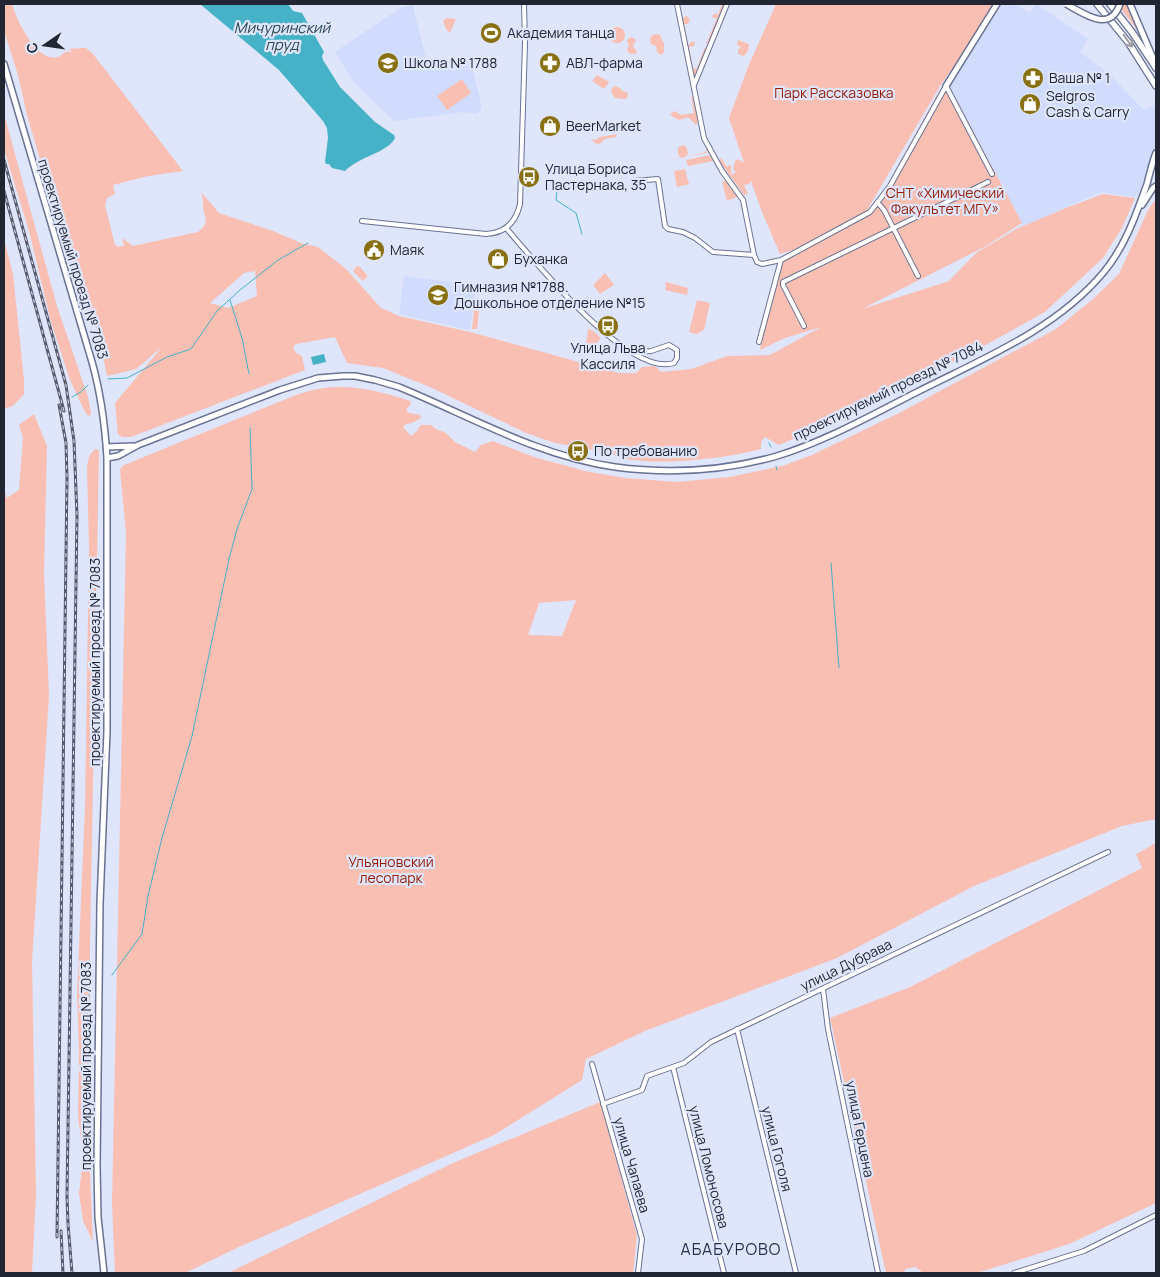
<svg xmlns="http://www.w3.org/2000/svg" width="1160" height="1277" viewBox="0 0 1160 1277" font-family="Manrope,sans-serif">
<rect width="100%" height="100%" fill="#dfe5fb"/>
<path fill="#d1dbfd" d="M1002,4H1015L1030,13L1036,4L1088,39L1080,52L1109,74L1144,110L1156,104V145L1140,190L1135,197L1101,192L1023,226L948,84Z
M413,5L426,59L453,71L456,70V66L471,62L482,108L477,114L463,112L394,121L353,81L335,52L400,8Z
M404,276L476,285L470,330L399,314Z"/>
<path fill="#f9bfb2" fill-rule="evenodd" d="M4,4H12C16,19 37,63 57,57C62,56 65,51 70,49C75,48 81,48 86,48L93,54L183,171L148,176L113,185L115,194L107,198L105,205L115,245L118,247L124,246L122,238L133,246L198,232C212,221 203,217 203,205C203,199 203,198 201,192L219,213L273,231L301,243L318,247L346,269L381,308L399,316L470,332L619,373H636L642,367L655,366L661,372L691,369L727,356L770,355L821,327L785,338L760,350L761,341L783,261L873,211L941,88L948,84L1022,223L986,246L862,309L949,281L976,253L1016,229L1066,208L1103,194L1135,198L1122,228L1103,258L1045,312L991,342L890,395L835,421L779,445L765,437L761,442V449C731,458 636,470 611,453L555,443L526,433L432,388L383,368L347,363L335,337L296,344L293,348L296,353L302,356L305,370L131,437H122L118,434L115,403L162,347L136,369L107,376L99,336L66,248L27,115L18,75L4,31ZM255,271L257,296L228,308L210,303L244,273Z
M722,4H725L709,43L706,44L717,18H713L712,16L716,13L718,15Z
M776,4H995L977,33L940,86L866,212L811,242L799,248L780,254L762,212L751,181L749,184L744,185L748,193L744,195L719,161L721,158L727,167L729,165L731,166V175L736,172L733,169L735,161L738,159L744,163L729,118L748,67Z
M1121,4H1127L1139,32L1120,8Z
M682,16L683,18L687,16L690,20L688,24H684L688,45L693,41L695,42L694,46L689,47L693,69L697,68L705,47L706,49L694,80Z
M446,18L456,19L450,33L446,29L443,21Z
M609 35a8 8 0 1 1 16 0a8 8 0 1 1-16 0Z
M659,34L664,43V52L661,55L657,52L656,46L651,44L650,38L653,35Z
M631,37L636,40L633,46L637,52L635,54H630L627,49L629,46L627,40Z
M738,40L749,44L748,51L744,56L738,54V50L741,47L737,45Z
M597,75L609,82L604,89L592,81Z
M462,79L471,93L447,110L437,96Z
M615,86L620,88L622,91L627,92L628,95L627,98L624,99L615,98L611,92L612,88Z
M691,96L693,98L698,122L696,125L688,117L679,120L670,115L674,111L681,115L694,113Z
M4,114L57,306L88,397L91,413L90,416L86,414L70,380L51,322L29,231L4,149Z
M617,134L616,137L605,139L598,145L590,139L596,140L599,137Z
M684,145L687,148L688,154L685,157L706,152V149L708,152L707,153L669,160L681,158L678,154V148L680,146Z
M710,155L713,161L688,166L686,160Z
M685,169L689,184L677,187L674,171Z
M727,180L739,196L727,201L722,182Z
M1156,199V819L1122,826L974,886L837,958L645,1031L586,1059L582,1080L494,1135L239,1247L185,1273H115L112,1202L126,533L120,469L124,465L296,395C303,393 311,390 318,389C349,383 381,391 410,401L411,404L406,410L409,413L420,415L421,418L412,423L406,424L403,427L411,436L416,432L421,425H431L436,429L446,433L455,442L475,452L481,445L493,441L534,457L585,471L625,478L677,482L730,477L782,466L812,455L899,413L1056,329L1093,299L1119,274L1148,210ZM576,600L562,636L528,635L539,603Z
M4,239L13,274L24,380V394L13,406L4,409Z
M357,266L360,267L367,275V277L363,281L353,271Z
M605,273L612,282L614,285L600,294L593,285Z
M666,282L688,288L687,295L665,290Z
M697,300L710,303L704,330L697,334L689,332Z
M474,310L479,311L477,329H472Z
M588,329L592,330L601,338L594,346L586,345Z
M34,414L47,446L44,574L49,696L32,961L36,1195L32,1273H4V490L7,498L19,490L23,437L19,425Z
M95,449L99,450L90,948V1173L93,1242L83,1221L79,1193L83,1158L78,1115L79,1052L77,994L85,808L89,547L87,467L89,456Z
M1156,843V1203L1069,1244L977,1273H921V1271L915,1267L905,1269L904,1273H886L830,1018L910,987L1142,868L1136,854Z
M600,1102L637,1235L633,1273H228L453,1163Z"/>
<path fill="#46b2c7" d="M200,4H288L293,11L302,13L324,52L322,56L323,60L340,87L375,122L394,135L395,138C389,152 358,157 345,171L332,168L329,164H326L325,162L328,138L327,128L323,121L279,70Z
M324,354L326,362L313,365L311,357Z"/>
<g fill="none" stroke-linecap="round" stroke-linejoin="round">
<path stroke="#46b2c7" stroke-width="1" d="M546,179L557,189L556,200L576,213L582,234
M230,300L242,338L249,374
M108,379L127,378L167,357L191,349L217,311L240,290L278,260L308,243
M72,397L81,392L88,385
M769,443L771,447
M776,466L777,470
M831,563L839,668
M112,975L142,934L148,896L162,838L192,736L229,559L237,529L252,489L250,428
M87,1016L89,995"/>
<g stroke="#697292" stroke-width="6">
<path id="street" d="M677,4L704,138L722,171L743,200L754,255L757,262L762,264L781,260L870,212L890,186L946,86L992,174
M694,85L727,4
M633,181L658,179L665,226L668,229L683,232L695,238L713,252L754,255
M878,203L884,210L918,276
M362,221L486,234C505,233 516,222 520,204L525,43L524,4
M506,228C534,260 628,378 674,363L677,358V350L669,345L651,351L632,352
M804,326L783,285V282L988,182
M759,342L781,260
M823,989L828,1029L878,1273
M737,1029L796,1273
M592,1064L642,1239L638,1273
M673,1067L724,1273
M603,1104L642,1090L647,1076L684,1063L711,1042L1108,852
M1014,1273L1084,1251L1156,1215"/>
</g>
<g stroke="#697292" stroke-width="8">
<path id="secondary" d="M1130,4L1156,65
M4,64L92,362C101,394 105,425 107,458V731L100,903L97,1166L98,1217L104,1273
M946,86L997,4
M1142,205L1153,188L1156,186
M106,447L133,446
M107,458L118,456L138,445L280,390L318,378L343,376H355L375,380L399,387C470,416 537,456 615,467C668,474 725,471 777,456C826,441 872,415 917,392C982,359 1055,330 1103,273C1125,247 1136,215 1147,184C1150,173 1152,163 1156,153"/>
</g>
<g stroke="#697292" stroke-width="8">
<path id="primary" d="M1097,4L1128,42L1156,86
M1110,4L1132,32L1156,68"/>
</g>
<use href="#street" stroke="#fff" stroke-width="4"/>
<use href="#secondary" stroke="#fff" stroke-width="5"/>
<use href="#primary" stroke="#fff" stroke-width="5.5"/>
<g stroke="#565a6a" stroke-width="3">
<path id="rail" d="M4,160L66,385L74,441L77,515L67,1196L68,1224L72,1273
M4,191L64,411
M61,1231L63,1273
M57,1237L67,478L66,443L59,405"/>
</g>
<use href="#rail" stroke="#dfe5fb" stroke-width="1" stroke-dasharray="4" stroke-linecap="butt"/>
<g stroke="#697292" stroke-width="8" stroke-linecap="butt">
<path id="secondary-bridge" d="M1066,4C1083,13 1110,34 1120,4"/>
</g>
<use href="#secondary-bridge" stroke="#fff" stroke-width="5"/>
</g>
<defs><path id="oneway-shaft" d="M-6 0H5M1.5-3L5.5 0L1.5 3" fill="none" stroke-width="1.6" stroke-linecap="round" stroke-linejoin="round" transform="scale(1.25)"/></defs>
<use stroke="#9c9da3" href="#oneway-shaft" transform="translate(1128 41) rotate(54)"/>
<defs>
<g id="stadium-disc" transform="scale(1.125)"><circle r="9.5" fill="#897113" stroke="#dfe5fb"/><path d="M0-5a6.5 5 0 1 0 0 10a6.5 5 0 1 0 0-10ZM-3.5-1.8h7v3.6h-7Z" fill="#fff"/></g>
<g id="school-disc" transform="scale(1.125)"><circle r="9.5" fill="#897113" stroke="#dfe5fb"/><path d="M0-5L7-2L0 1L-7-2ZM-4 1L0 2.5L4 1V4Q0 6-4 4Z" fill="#fff"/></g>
<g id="pharmacy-disc" transform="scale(1.125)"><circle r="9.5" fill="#897113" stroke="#dfe5fb"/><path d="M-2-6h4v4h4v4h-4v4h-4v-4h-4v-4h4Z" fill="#fff"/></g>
<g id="shop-disc" transform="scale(1.125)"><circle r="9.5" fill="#897113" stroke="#dfe5fb"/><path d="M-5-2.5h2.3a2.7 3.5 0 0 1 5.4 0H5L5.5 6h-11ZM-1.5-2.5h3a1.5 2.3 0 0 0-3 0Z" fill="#fff"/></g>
<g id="bus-disc" transform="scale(1.125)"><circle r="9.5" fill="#897113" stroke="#dfe5fb"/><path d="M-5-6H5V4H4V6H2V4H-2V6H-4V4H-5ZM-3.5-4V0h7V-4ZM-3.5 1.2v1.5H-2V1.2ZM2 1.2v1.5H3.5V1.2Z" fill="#fff"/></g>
<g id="civic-disc" transform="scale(1.125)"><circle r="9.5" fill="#897113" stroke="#dfe5fb"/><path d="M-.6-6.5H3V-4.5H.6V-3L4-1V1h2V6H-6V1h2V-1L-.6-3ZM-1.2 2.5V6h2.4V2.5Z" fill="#fff"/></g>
</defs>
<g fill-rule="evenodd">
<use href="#stadium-disc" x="491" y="33"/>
<use href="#school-disc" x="388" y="63"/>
<use href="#pharmacy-disc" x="550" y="63"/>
<use href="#pharmacy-disc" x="1033" y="78"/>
<use href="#shop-disc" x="1030" y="104"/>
<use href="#shop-disc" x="550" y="126"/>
<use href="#bus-disc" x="529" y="177"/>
<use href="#civic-disc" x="374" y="250"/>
<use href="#shop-disc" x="498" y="259"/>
<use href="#school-disc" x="438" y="295"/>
<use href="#bus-disc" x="608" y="326"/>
<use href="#bus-disc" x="578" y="451"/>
</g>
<g text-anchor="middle" stroke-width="4.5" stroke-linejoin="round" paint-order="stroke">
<g font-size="14" fill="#222633" stroke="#dfe5fb" text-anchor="start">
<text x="507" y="38">Академия танца</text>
<text x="404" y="68">Школа № 1788</text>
<text x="566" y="68">АВЛ-фарма</text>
<text x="1049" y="83">Ваша № 1</text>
<text x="1046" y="101">Selgros<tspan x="1046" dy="16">Cash &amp; Carry</tspan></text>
<text x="566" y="131">BeerMarket</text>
<text x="545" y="174">Улица Бориса<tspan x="545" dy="16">Пастернака, 35</tspan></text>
<text x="390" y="255">Маяк</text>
<text x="514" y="264">Буханка</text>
<text x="454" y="292">Гимназия №1788.<tspan x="454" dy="16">Дошкольное отделение №15</tspan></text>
<text x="608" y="353" text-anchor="middle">Улица Льва<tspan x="608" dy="16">Кассиля</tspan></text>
<text x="594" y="456">По требованию</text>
</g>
<g font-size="14" fill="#951c02" stroke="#dfe5fb">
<text x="834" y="98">Парк Рассказовка</text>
<text x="945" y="198">СНТ «Химический<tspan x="945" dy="16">Факультет МГУ»</tspan></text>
<text x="391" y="867">Ульяновский<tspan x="391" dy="16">лесопарк</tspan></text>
</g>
<g font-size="14" fill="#222633" stroke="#dfe5fb">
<text transform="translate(73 259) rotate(73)" y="5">проектируемый проезд № 7083</text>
<text transform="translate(888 391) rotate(-26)" y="5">проектируемый проезд № 7084</text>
<text transform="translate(95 662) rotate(-90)" y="5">проектируемый проезд № 7083</text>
<text transform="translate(846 965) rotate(-26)" y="5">улица Дубрава</text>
<text transform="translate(86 1066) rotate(-90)" y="5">проектируемый проезд № 7083</text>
<text transform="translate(860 1129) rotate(79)" y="5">улица Герцена</text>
<text transform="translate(777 1149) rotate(76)" y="5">улица Гоголя</text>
<text transform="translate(632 1165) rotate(74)" y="5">улица Чапаева</text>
<text transform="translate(709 1167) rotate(76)" y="5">улица Ломоносова</text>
</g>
<g font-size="15" font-style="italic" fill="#28484f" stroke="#dfe5fb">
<text x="282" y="33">Мичуринский<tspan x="282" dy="17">пруд</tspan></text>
</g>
<g font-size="16" letter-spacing="1" fill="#29304c" stroke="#dfe5fb">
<text x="731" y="1255">АБАБУРОВО</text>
</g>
</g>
<rect width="1160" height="1277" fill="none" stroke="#222633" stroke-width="10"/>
<g transform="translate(45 45) rotate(257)" stroke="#dfe5fb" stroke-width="4" paint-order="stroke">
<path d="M0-4L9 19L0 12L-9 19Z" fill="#222633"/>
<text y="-8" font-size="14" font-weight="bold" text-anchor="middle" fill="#222633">С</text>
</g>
</svg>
